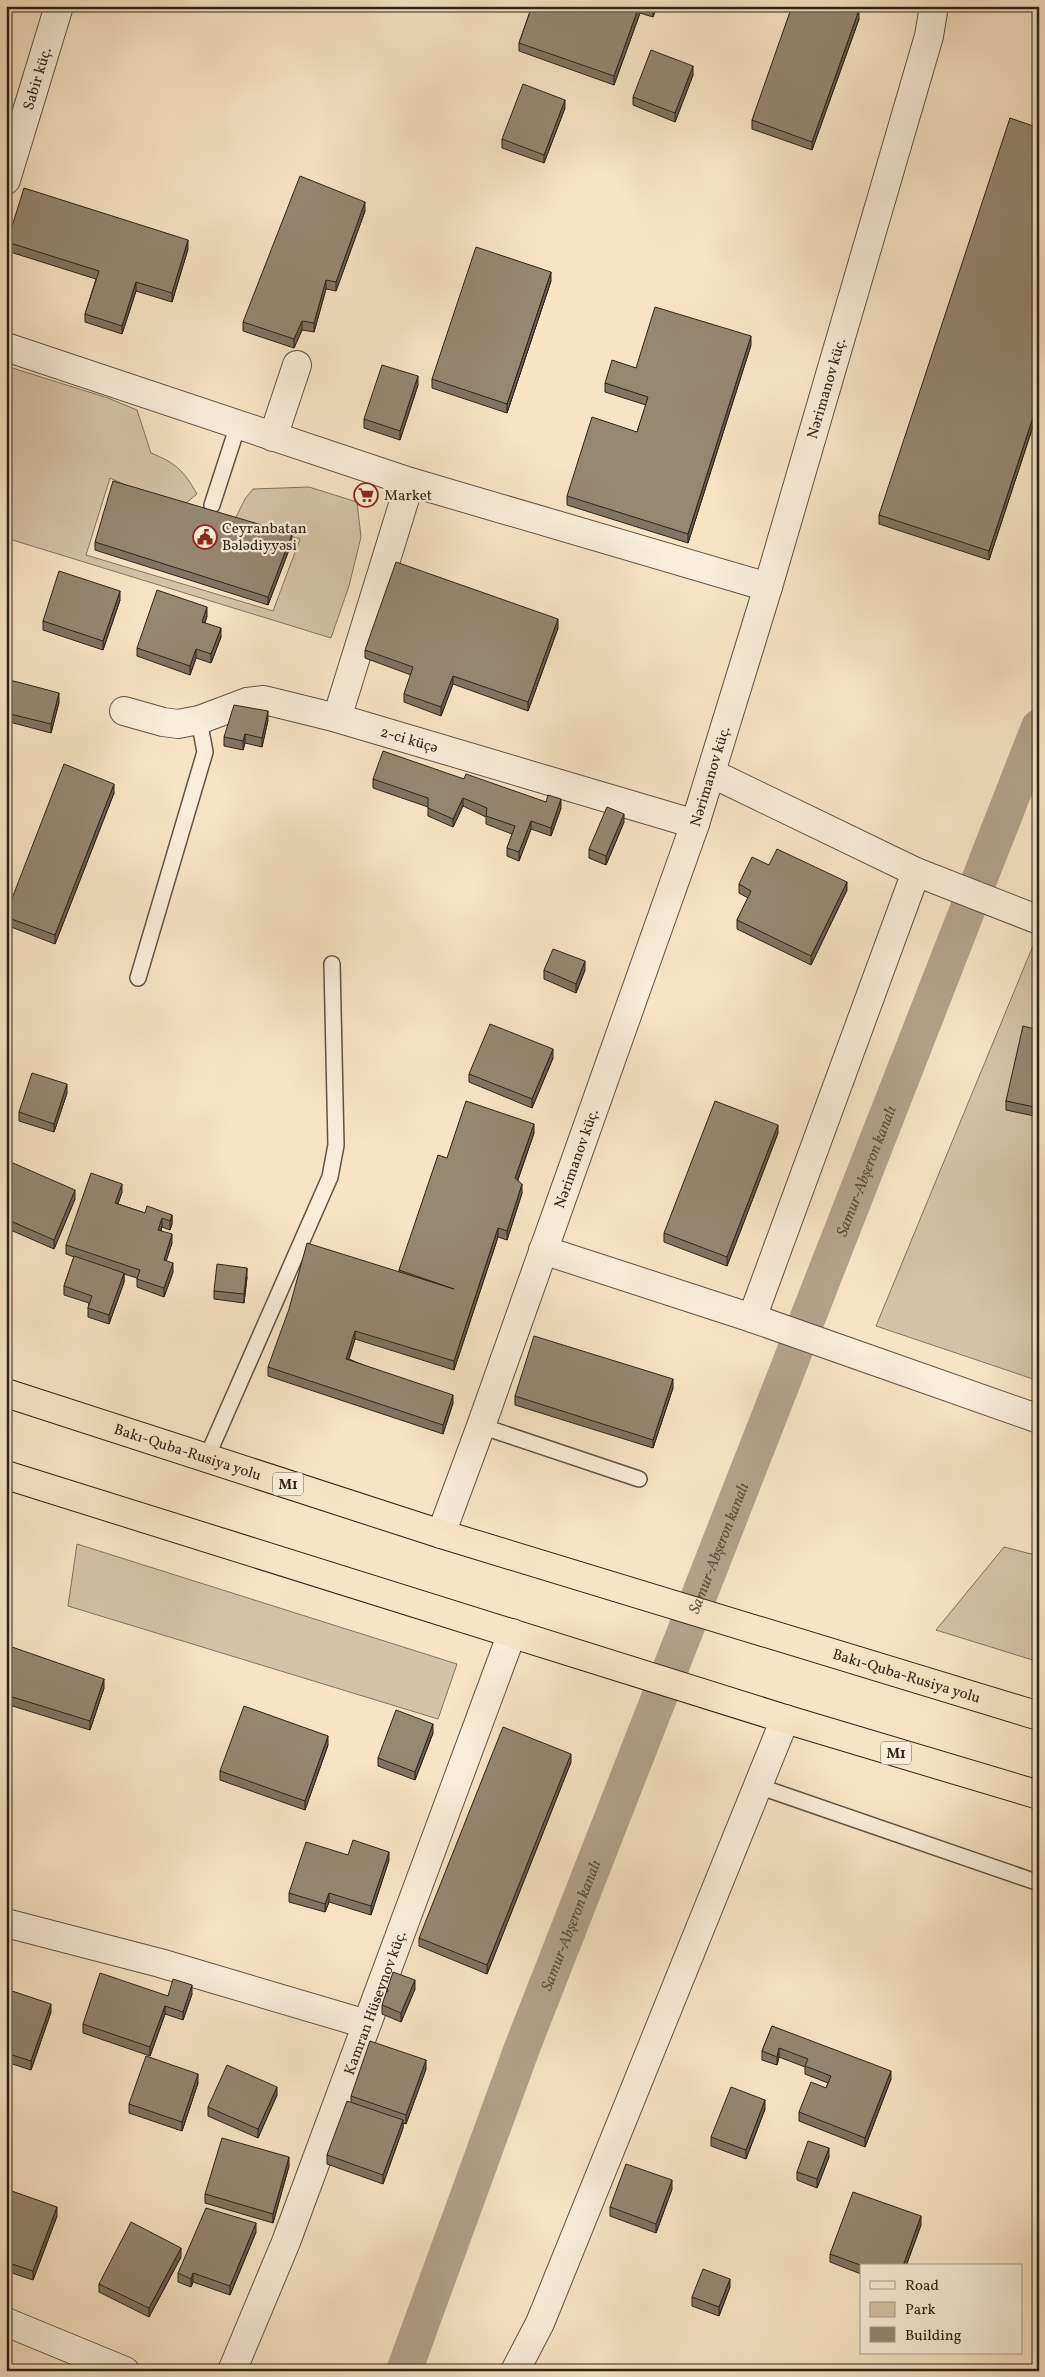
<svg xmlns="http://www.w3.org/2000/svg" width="1045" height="2377" viewBox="0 0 1045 2377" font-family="Vollkorn,serif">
<rect width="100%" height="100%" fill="#f8e4c5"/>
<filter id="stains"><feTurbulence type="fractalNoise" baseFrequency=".004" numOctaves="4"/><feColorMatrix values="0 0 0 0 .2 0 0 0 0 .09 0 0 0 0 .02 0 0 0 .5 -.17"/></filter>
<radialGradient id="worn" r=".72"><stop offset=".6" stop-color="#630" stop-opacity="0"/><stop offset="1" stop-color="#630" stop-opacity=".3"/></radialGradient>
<path fill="#d5c3a7" stroke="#80735f" d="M6,366L108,398L137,410L151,453C176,463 184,471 197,494L186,503L143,493L110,478L86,555L273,611L300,539L235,519L245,499L253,489L309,487L357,502L361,537L349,586L331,638L6,538Z
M1035,941L1039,943V1381L876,1326Z
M77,1544L457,1664L438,1719L68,1606Z
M1004,1547L1039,1556V1662L936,1630Z"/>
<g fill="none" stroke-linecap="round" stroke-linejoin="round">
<path stroke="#b3a28a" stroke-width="36" id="s1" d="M404,2371L522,2048L1039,727"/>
<g stroke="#5f5342" stroke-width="18">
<path id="lane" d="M212,505L238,425
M138,978L205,752L199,720
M481,1426L639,1479
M207,1457L330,1177L336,1145L332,964
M758,1786L1039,1883"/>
</g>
<g stroke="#5f5342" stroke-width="30">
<g id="street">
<path id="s2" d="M6,180L59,6"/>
<path d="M6,347L410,482L768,587"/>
<path d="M273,437L297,365"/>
<path id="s3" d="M124,711L163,722L178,724L199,720L247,702L264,700L337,718L695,824"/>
<path d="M337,718L410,482"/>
<path d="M711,773L916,872L1039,920"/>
<path d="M543,1250L752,1318L1039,1419"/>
<path d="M752,1318L916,872"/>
<path id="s4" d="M441,1534L481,1426L695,824L768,587L929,36L934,6"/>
<path d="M6,1923L160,1963L366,2024"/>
<path d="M6,2322L125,2371"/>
<path id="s5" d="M232,2371L286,2242L512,1633"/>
<path d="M515,2371L540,2323L785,1719"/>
</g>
</g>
<g stroke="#2c2317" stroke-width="30">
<g id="highway">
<path id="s6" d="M6,1393L441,1534L1039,1716"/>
<path d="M6,1475L785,1719L1039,1795"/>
</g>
</g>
<use href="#lane" stroke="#faedd9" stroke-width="15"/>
<use href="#street" stroke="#faedd9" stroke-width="28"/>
<use href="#highway" stroke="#f8e4c5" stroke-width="28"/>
</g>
<path fill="#817461" stroke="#2c2317" d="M532,6H657L653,17L640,13L614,85L519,51V43Z
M859,19L812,150L752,129V120Z
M693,75L675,122L633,105V97Z
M565,108L544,163L502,148V139Z
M1039,128V408L989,560L879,524V515Z
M365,211L336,291L326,289L314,332L302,330L294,348L243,331V322Z
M7,242L188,249L172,302L136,291L122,334L85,322V314L96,279L7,251Z
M551,281L507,413L432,388V379Z
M751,345L688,543L567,505V496L637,432L646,405L605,392V383L636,368Z
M418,385L400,440L364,428V419Z
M95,542H292L268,605L95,550Z
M120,600L103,650L43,630V621Z
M207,616L205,623L221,637L211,663L196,658L190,675L137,656V648Z
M558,628L528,711L453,684L441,716L404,702V694L411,675L365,658V650Z
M6,679L59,702L51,733L6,721Z
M268,720L262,747L245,743L243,750L224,746V737Z
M373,779H464L561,808L551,836L531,829L519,861L507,856V848L512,834L486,824V817L463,806L453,827L428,816V807L373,788Z
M114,793L55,944L6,925V914Z
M624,822L606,865L589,858V849Z
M769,865L847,890L811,965L737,929V920L748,898L739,893V884Z
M544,970H585L576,993L544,979Z
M1039,1030V1117L1006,1110V1101Z
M553,1058L532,1108L469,1082V1074Z
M67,1093L54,1132L19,1121V1112Z
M534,1133L518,1180L522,1193L507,1240L498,1237L454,1370L355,1339L349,1359L453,1403L443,1434L268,1376V1367L399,1272V1270L447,1158Z
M778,1133L727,1266L664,1242V1233Z
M6,1179L75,1199L54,1249L6,1228Z
M122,1192L118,1204L145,1213L172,1215V1224L170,1230L162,1227L161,1230L172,1243L166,1261L173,1272L164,1297L137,1287V1278L124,1274V1282L109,1324L88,1317V1308L89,1303L64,1295V1286L74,1257L66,1254V1245Z
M247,1277L244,1303L214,1299V1291Z
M673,1388L653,1448L515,1405V1396Z
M6,1661L104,1688L90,1730L6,1704Z
M433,1733L415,1780L378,1766V1758Z
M328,1745L305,1810L220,1780V1771Z
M571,1762L487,1974L419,1946V1938Z
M348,1855L389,1860L371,1915L329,1902L325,1912L289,1902V1893Z
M6,1989L51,2012L31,2070L6,2062Z
M415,1989L401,2022L382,2014V2005Z
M192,1994L183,2020L165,2014L150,2056L83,2033V2024L168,1996Z
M772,2026L891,2079L865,2147L799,2121V2112L826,2088L828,2083L805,2074V2067L779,2057L777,2065L762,2060V2051Z
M426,2069L406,2124L403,2123V2128L383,2184L327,2164V2155L351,2102V2096Z
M198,2083L182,2131L129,2113V2104Z
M277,2095L258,2138L208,2116V2107Z
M765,2109L746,2159L711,2146V2137Z
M829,2157L817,2188L797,2180V2172Z
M289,2166L273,2223L205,2203V2194Z
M6,2189L57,2216L33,2280L6,2271Z
M672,2189L656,2233L610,2216V2207Z
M921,2225L906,2266H861V2274L830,2262V2254Z
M256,2232L230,2295L193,2282L191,2287L178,2282V2273Z
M181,2257L149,2317L99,2292V2284Z
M730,2287L719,2316L692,2306V2297Z"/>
<path fill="#695e4f" stroke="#2c2317" d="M639,6H640V13L614,85V76Z
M654,6H657L653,17V8Z
M859,10V19L812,150V142Z
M693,66V75L675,122V113Z
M565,100V108L544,163V155Z
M365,202V211L336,291V282Z
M188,240V249L172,302V293Z
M551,272V281L507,413V404Z
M326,280V289L314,332V323Z
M136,282V291L122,334V326Z
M302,321V330L294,348V339Z
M751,336V345L688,543V534Z
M418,376V385L400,440V431Z
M1039,399V408L989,560V551Z
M292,534V542L268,605V597Z
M120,591V600L103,650V641Z
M207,607V616L202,631V622Z
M558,619V628L528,711V702Z
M221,628V637L211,663V654Z
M196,649V658L190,675V666Z
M453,676V684L441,716V707Z
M59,693V702L51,733V724Z
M268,711V720L262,747V738Z
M245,734V743L243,750V741Z
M114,784V793L55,944V935Z
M463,798V806L453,827V819Z
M561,799V808L551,836V828Z
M624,814V822L606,865V856Z
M531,821V829L519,861V852Z
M847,882V890L811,965V956Z
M585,961V970L576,993V984Z
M553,1049V1058L532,1108V1099Z
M67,1084V1093L54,1132V1124Z
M534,1124V1133L515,1187V1178Z
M778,1125V1133L727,1266V1257Z
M122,1184V1192L115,1211V1203Z
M522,1184V1193L507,1240V1231Z
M75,1190V1199L54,1249V1240Z
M172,1215V1224L170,1230V1221Z
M162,1218V1227L158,1238V1230Z
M498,1228V1237L454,1370V1361Z
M172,1234V1243L164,1268V1260Z
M173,1263V1272L164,1297V1288Z
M247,1268V1277L244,1303V1294Z
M124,1273V1282L109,1324V1315Z
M355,1331V1339L346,1367V1359Z
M673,1379V1388L653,1448V1440Z
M453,1395V1403L443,1434V1425Z
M104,1679V1688L90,1730V1721Z
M433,1724V1733L415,1780V1772Z
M328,1736V1745L305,1810V1801Z
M571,1754V1762L487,1974V1965Z
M389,1852V1860L371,1915V1906Z
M329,1893V1902L325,1912V1904Z
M415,1980V1989L401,2022V2013Z
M192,1985V1994L183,2020V2012Z
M51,2004V2012L31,2070V2061Z
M165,2006V2014L150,2056V2047Z
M779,2048V2057L777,2065V2057Z
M426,2060V2069L406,2124V2115Z
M891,2071V2079L865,2147V2138Z
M198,2074V2083L182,2131V2122Z
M277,2087V2095L258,2138V2129Z
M765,2100V2109L746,2159V2150Z
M403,2120V2128L383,2184V2175Z
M829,2148V2157L817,2188V2179Z
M289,2157V2166L273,2223V2214Z
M672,2180V2189L656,2233V2224Z
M57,2207V2216L33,2280V2271Z
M921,2216V2225L906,2266H903Z
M256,2223V2232L230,2295V2286Z
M181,2248V2257L149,2317V2308Z
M193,2273V2282L191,2287V2279Z
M730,2279V2287L719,2316V2307Z"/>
<path fill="#968771" stroke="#2c2317" d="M532,6H639L614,76L519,43Z
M792,6H847L859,10L812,142L752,120Z
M651,50L693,66L675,113L633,97Z
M523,84L565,100L544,155L502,139Z
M1010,118L1039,128V399L989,551L879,515Z
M300,176L365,202L336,282L326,280L314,323L302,321L294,339L243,322Z
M24,188L188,240L172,293L136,282L122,326L85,314L99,271L7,242Z
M476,247L551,272L507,404L432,379Z
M655,307L751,336L688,534L567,496L592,417L637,432L648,397L605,383L612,360L636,368Z
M382,365L418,376L400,431L364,419Z
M113,481L292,534L268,597L95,542Z
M396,562L558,619L528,702L453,676L441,707L404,694L413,667L365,650Z
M59,571L120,591L103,641L43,621Z
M157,590L207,607L202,622L221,628L211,654L196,649L190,666L137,648Z
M6,679L59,693L51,724L6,713Z
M234,705L268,711L262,738L245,734L243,741L224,737Z
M383,751L464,779L466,774L546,802L548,795L561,799L551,828L531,821L519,852L507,848L515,826L486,816L487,808L463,798L453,819L428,808V798L373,779Z
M64,764L114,784L55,935L6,917V914Z
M607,807L624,814L606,856L589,849Z
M777,849L847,882L811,956L737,920L751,891L739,884L752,857L769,865Z
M553,949L585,961L576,984L544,970Z
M490,1024L553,1049L532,1099L469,1074Z
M1023,1026L1039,1030V1108L1006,1101Z
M32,1073L67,1084L54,1124L19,1112Z
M466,1101L534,1124L515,1178L522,1184L507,1231L498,1228L454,1361L355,1331L346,1359L453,1395L443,1425L268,1367L289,1309L307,1243L454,1289L399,1270L438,1155L447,1158Z
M715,1101L778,1125L727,1257L664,1233Z
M13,1163L75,1190L54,1240L6,1219V1179Z
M91,1173L122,1184L115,1203L145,1213L147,1206L172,1215L170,1221L162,1218L158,1230L172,1234L164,1260L173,1263L164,1288L137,1279L140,1270L66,1245Z
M74,1256L124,1273L109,1315L88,1308L92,1296L64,1286Z
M217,1264L247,1268L244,1294L214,1291Z
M534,1336L673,1379L653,1440L515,1396Z
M12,1647L104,1679L90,1721L6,1695V1661Z
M244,1706L328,1736L305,1801L220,1771Z
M396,1710L433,1724L415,1772L378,1758Z
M503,1727L571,1754L487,1965L419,1938Z
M353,1840L389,1852L371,1906L329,1893L325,1904L289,1893L306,1842L348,1855Z
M393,1972L415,1980L401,2013L382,2005Z
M100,1973L168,1996L173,1979L192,1985L183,2012L165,2006L150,2047L83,2024Z
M6,1989L51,2004L31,2061L6,2053Z
M772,2026L891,2071L865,2138L799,2112L811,2082L826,2088L831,2076L805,2066L808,2059L779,2048L777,2057L762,2051Z
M370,2041L426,2060L406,2115L351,2096Z
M146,2056L198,2074L182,2122L129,2104Z
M227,2065L277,2087L258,2129L208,2107Z
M731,2087L765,2100L746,2150L711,2137Z
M347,2101L403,2120L383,2175L327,2155Z
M222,2138L289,2157L273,2214L205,2194Z
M808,2141L829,2148L817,2179L797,2172Z
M626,2164L672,2180L656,2224L610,2207Z
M6,2189L57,2207L33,2271L6,2262Z
M853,2192L921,2216L903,2266H863L830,2254Z
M206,2208L256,2223L230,2286L193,2273L191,2279L178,2273Z
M131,2222L181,2248L149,2308L99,2284Z
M703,2269L730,2279L719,2307L692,2297Z"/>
<defs>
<g id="supermarket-ring" transform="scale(1.25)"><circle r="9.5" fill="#faedd9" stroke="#8f2418" stroke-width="1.5"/><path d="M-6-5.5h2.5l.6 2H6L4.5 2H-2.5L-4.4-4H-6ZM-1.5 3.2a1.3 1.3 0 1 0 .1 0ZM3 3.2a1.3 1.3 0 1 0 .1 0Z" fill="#8f2418"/></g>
<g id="civic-ring" transform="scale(1.25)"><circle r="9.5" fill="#faedd9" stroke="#8f2418" stroke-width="1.5"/><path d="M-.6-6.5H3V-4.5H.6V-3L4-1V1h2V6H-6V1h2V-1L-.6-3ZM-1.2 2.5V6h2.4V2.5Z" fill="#8f2418"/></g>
</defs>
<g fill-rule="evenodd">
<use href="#supermarket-ring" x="366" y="495"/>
<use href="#civic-ring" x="205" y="537"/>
</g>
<g text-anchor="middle" stroke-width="4.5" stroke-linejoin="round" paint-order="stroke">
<g fill="#faedd9" stroke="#6a6051" stroke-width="1">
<rect x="273" y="1472.5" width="30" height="23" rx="4"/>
<rect x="881" y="1741.5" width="30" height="23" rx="4"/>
</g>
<g font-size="14" font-weight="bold" fill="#2c2317">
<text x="288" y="1489">M1</text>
<text x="896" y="1758">M1</text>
</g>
<g font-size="15" fill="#2c2317" stroke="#faedd9">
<text dy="5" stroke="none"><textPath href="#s2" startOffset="106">Sabir küç.</textPath></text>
<text dy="5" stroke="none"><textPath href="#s4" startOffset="1209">Nərimanov küç.</textPath></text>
<text dy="5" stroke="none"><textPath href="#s3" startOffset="296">2-ci küçə</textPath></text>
<text dy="5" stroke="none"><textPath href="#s4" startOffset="804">Nərimanov küç.</textPath></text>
<text dy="5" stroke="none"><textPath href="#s4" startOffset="399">Nərimanov küç.</textPath></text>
<text dy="5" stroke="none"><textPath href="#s6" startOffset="191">Bakı-Quba-Rusiya yolu</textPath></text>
<text dy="5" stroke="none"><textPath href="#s6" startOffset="944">Bakı-Quba-Rusiya yolu</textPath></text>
<text dy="5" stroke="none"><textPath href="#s5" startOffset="395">Kamran Hüseynov küç.</textPath></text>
</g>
<g font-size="15" fill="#2c2317" stroke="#faedd9" text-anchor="start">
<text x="384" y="500">Market</text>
<text x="222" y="533">Ceyranbatan<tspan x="222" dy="17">Bələdiyyəsi</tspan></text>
</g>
<g font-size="16" font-style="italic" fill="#5b4f3f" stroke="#faedd9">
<text dy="6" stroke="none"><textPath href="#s1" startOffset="1286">Samur-Abşeron kanalı</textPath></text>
<text dy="6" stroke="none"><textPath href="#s1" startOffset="881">Samur-Abşeron kanalı</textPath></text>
<text dy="6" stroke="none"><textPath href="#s1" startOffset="476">Samur-Abşeron kanalı</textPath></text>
</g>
</g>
<rect width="1045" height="2377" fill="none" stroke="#f8e4c5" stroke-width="25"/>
<rect x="8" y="8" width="1030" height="2362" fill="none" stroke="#2c2317" stroke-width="2.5"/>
<rect x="12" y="12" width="1020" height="2352" fill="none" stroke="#2c2317"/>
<rect x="860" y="2264" width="162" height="90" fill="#faedd9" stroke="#a89c8b"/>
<rect x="870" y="2281" width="25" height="8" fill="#faedd9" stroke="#a89c8b"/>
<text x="905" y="2290" font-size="15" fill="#2c2317">Road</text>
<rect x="870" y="2302" width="25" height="15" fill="#d5c3a7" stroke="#a89c8b"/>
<text x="905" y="2314" font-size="15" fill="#2c2317">Park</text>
<rect x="870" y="2327" width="25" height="15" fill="#968771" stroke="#a89c8b"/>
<text x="905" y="2340" font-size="15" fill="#2c2317">Building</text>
<rect width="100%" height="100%" filter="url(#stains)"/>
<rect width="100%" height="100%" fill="url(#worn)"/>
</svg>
